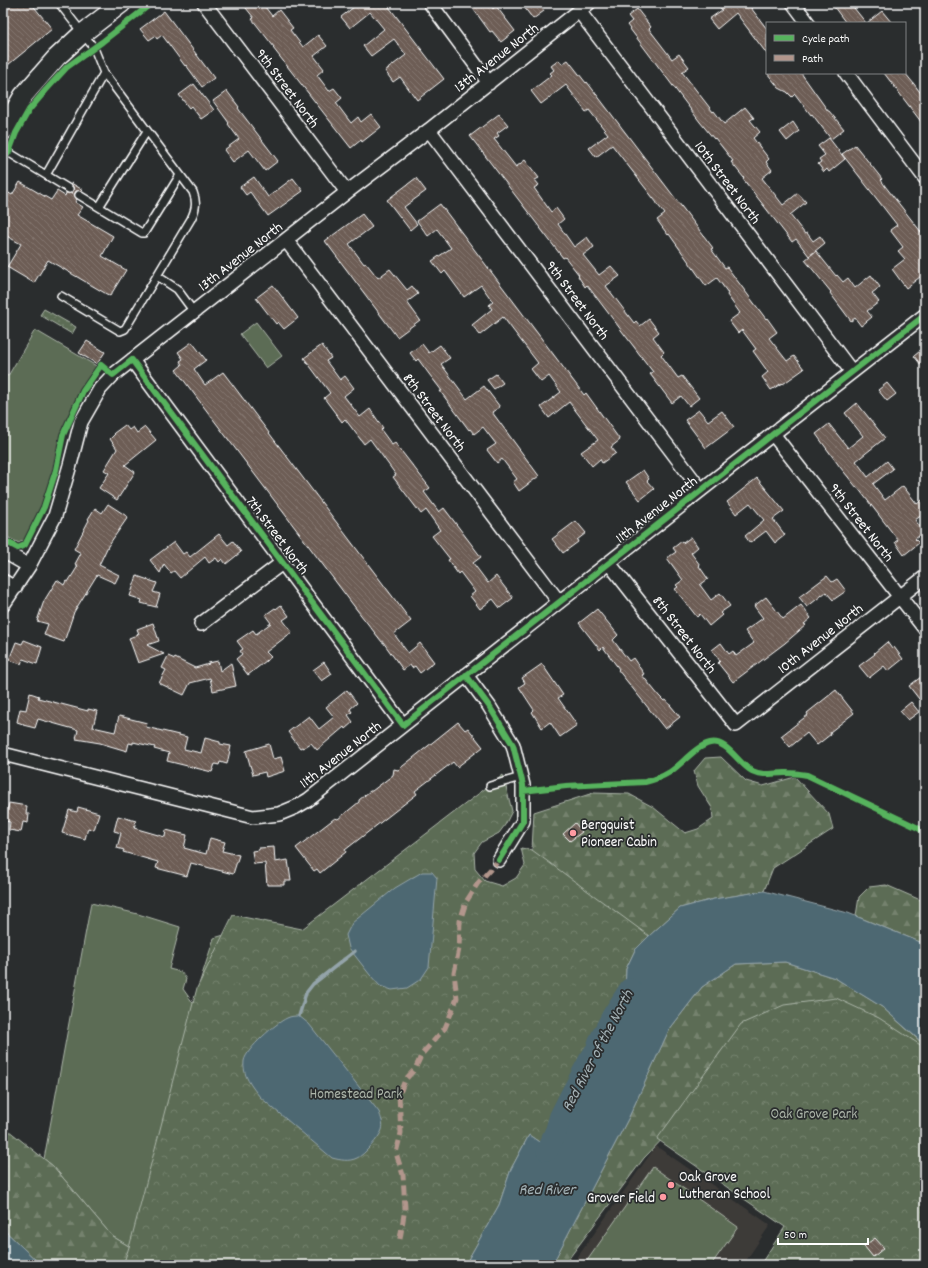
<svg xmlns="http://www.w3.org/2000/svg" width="928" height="1268" viewBox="0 0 928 1268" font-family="Dekko,sans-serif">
<defs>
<pattern id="forest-firs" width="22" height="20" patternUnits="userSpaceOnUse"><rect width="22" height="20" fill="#5b6c54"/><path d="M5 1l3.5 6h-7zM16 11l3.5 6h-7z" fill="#74826e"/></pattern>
<pattern id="park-crowns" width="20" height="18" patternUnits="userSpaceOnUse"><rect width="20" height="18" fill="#5b6c54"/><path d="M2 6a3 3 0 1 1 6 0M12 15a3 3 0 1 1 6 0" fill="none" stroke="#74826e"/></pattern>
<pattern id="garden-dots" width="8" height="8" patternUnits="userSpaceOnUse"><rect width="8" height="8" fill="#5b6c54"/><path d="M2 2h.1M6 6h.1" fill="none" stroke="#74826e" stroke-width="1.8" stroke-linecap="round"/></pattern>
<pattern id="building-back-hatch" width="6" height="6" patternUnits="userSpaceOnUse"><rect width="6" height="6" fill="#6d5d54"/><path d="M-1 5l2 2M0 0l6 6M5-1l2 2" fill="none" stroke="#83756e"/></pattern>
</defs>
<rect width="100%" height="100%" fill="#2a2d2e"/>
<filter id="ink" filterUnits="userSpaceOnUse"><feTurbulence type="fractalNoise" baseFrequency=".025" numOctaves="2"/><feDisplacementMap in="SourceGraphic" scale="8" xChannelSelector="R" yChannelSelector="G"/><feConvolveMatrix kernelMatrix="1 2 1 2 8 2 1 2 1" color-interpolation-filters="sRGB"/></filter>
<g filter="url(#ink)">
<path fill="#3e3b39" d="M656,1146L770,1225L743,1265H572Z"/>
<path fill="#5b6c54" stroke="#adb6aa" d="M256,322L282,356L266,368L240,334Z
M35,330L98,367L81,389L60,434L53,469L42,505L28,537L19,543L3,535V374L8,376Z
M91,903L138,914L180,927L169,969L181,972L186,979L183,989L193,1003L214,938L231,933L421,1265H160L112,1236L53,1166L44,1159Z
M653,1167L738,1227L711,1265H584Z"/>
<path fill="url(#forest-firs)" stroke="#adb6aa" d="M721,757L746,781L763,786L795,777L829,814L833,829L773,868L764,891L714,899L680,908L649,936L635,950L529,1135L465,1265L533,870L532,850L534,812L593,793L629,794L653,807L685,833L698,829L713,819L712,808L698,786L694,771L705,758Z
M886,885L925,902V944L856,916L859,897L869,887Z
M785,962L835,978L882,1007L923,1044L917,1051L676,1125L644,1158L564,1265H557L553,1263L628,1119L669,1030L702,987L736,964Z
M3,1126L53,1166L112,1236L160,1265H41L3,1229Z"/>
<path fill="url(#park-crowns)" stroke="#adb6aa" d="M503,775L512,811L505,825L499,833L482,842L474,853L475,869L485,881L502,886L516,878L525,865L521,848L532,850L649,936L635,950L626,969L625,991L605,1033L565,1111L545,1146L529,1135L511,1169L499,1205L465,1265H123L130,1244L197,988L233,915L302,929Z
M836,998L879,1018L925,1048V1265H760L785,1227L657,1139L741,1024L784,1005Z"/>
<path fill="url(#garden-dots)" stroke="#adb6aa" d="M44,309L76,327L72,334L40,315Z"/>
<path fill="#4d6872" stroke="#94a4aa" d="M422,872H432L437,878L429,967L421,979L407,988L392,990L380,986L370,975L349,948L346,935L352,923L395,888Z
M764,891L848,913L925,944V1045L882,1007L835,978L785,962L736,964L702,987L669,1030L628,1119L552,1265H465L499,1205L511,1169L529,1135L545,1146L565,1111L605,1033L625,991L626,969L635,950L649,936L680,908L714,899Z
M299,1016L309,1024L379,1112C381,1118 384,1124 382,1130C380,1137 363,1156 357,1158C349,1162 340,1160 332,1158L260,1097C252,1087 242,1075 244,1061C246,1049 276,1023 287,1018C291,1016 295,1016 299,1016Z
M3,1229L41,1265H3Z"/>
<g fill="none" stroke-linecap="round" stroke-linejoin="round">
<path stroke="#94a4aa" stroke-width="3.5" d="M299,1016L306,993L313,984L355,951"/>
<path stroke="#4d6872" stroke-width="22" d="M547,1150L556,1131L560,1117L569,1099L589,1061L597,1049L599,1042L612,1017L630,989"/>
</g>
<path fill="url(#building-back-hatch)" stroke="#fff" d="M3,3H31L52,29L3,69Z
M242,3H262L272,16L279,10L293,28L290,30L303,47L318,35L327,46L314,56L324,69L317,75L329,91L334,88L342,98L336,103L351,123L358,117L361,122L371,114L381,127L362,142L361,140L351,148L273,48L274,47L252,19L254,18Z
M359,3H386L444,79L417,100L400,77L393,82L385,71L406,55L394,39L371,56L363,46L384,29L370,12L350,28L341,17Z
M469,3H489L493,9L496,6L515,31L501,42L492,31L490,32Z
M521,3H538L544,11L533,19Z
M717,3H750L748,4L767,29V54L736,13L717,29L709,19L722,10Z
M831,3H850L866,23H846Z
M637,9L651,27L649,29L672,59L679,54L689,67L682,72L713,112L714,111L724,124L745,107L754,118L750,120L760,132L753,138L769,159L766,162L772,170L762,178L783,205L798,193L806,202L790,215L805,234L807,233L813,241L820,236L825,243L809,256L796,239L792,242L743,179L744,178L731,162L733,161L715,138L714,139L700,122L627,25L632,21L628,16Z
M164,11L214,78L202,87L186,65L185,66L162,35L157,39L155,36L149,40L140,29Z
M882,11L892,23H867Z
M559,60L562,64L568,60L586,83L587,82L713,248L711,249L725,268L727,267L766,319L767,318L777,332L769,338L787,361L794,356L804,369L783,384L782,383L771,390L762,377L768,372L753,351L756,349L742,330L738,333L729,321L740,313L727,295L728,293L717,278L706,286L669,234L668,235L657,220L665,214L657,204V203L612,145L596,157L589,148L608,134L589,110L586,112L566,85L541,104L531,91L552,75L550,73L554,70L551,66Z
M767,73H801L828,111H829L844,129L831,139L812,114L811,115L795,94L792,97L787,92L779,88Z
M884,73H905L914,84L925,99V127Z
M194,84L214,110L201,119L191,106L189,108L179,95Z
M227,91L239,107L238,108L240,111L278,161L265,171L249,150L233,162L224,150L239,139L228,124L229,123L213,101Z
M499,114L508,125L497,133L499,136L494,139L516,167L525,160L539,178L535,180L539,185L534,188L551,212L556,208L564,219L558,224L574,247L587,237L594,247L583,255L599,275L611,266L620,276L606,286L634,323L636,321L640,326L649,319L659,332L653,337L664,352L661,355L678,378L682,376L699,398L689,406L681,396L672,403L650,374L653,372L587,285L585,287L578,276L579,275L565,257L563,258L470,136Z
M793,122L799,131L787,141L780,132Z
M829,138L845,159L829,172L827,169L824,172L818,164L821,162L819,159L825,155L818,146Z
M855,145L882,179L881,180L885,186L925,237V273L906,288L892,269L905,259L898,251L903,247L890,230L897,225L842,154Z
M254,177L268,197L293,178L303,191L268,216L250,192L246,195L240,187Z
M416,178L426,191L404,207L417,224L410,230L387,200Z
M20,182L51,200L57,191L65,196L66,193H72L74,189L71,183L83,190L82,191H76L74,195L77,199L75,202L83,207L77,215L113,236L102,256L126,270L110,296L48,260L34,283L7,267L21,244L3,234V199L7,192L12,195Z
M440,204L584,395L586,393L620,440L611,447L616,453L602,463L600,459L592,466L581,452L598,440L569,402L549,418L541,407L561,392L549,376L541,382L531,369L538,363L503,317L480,335L472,325L492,309L489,305L493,302L481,285L464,297L445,271L442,274L432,261L451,248L437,229L428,236L417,221Z
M362,214L372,227L349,244L364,264L366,263L378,278L390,269L407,290L412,286L418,294L407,302L420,320L397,337L325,241Z
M816,251L836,276L837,275L843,282L848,278L855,288L871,275L880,287L872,293L879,302L867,311L872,317L861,326L855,318L851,321L830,293L831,292L805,260Z
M273,285L298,318L284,329L278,322L276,324L256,298Z
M87,341L105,352L97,364L79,353Z
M192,342L206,360L194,369L205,385L223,372L411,621L394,634L408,653L420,643L434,662L420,673L415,666L412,668L410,665L403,670L383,642H382L357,610L176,370L182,365L180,361L183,359L178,352Z
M422,344L429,353L440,345L450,358L441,364L467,399L484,386L500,407L492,412L539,476L519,491L513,482L517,479L502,459L497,463L487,450L496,444L483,427L474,434L470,429L469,430L440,391H442L429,374L418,359L416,361L410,353Z
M322,345L331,358L326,361L340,380L345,376L354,388L344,396L360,417L370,409L383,428L381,430L392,445L395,443L430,488L424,492L439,512L444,508L481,557L473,563L488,583L496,576L513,598L500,608L493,599L480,609L470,596L475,592L460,572L458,574L448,560L450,559L432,536L440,530L426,510L421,514L393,477L396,475L370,439L364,444L345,419L342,422L324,398L330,393L304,358Z
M925,347V370L914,356Z
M496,374L503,383L494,389L487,380Z
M887,383L896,394L887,401L878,390Z
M857,403L885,438L856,461L868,477L887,461L893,469L873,484L885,500L903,486L917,504L925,498V513L915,520L924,532L915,539L919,543L904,555L895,542L898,540L858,488H857L840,467L816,434L829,424L848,448L863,436L845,413Z
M699,410L708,421L722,411L734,427L706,448L685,420Z
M125,425L129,430L133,427L137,433L145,427L156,440L125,465L135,472L117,500L99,488L109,473L104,470L117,449L110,439L115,434L114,433Z
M643,470L649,479L647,481L654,489L640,500L626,482Z
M757,478L784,511L773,519L785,535L775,543L766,531L750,543L745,536L764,520L750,503L736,514L727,502Z
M108,504L128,517L108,546L99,565L119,575L115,583L97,575L74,612L64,642L44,635L48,624L37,621L44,601L57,580L64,585L66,581L68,582L78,566L75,564L81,553L74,549L89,520L88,519L95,508L102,513Z
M576,521L586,533L577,540L578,542L563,553L552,539Z
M219,534L228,545L233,541L241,552L226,564L222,559L219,562L216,558L209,563L205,557L180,578L174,571L171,573L164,564L160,573L150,560L174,542L183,554L186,552L190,557Z
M691,537L698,547L691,553L700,565L699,566L708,579L700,585L711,600L720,593L730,606L720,613L722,615L709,626L700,614L697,617L675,589L678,587L676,585L683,580L667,558L676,552L673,548L682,541L683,543Z
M137,576L157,583L153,592L160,594L156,607L141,603L142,600L130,596Z
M827,576L832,582L837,579L846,591L833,600L826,592L807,607L799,597Z
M766,597L783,619L801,605L811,618L804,624L806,625L785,643L733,682L718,663L720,661L712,650L721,643L729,654L733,651L736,656L754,643L745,631L763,618L754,606Z
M281,605L289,616L283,620L292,632L266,652L271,657L248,675L236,659L242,654L240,651L243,649L237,641L253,630L256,634L271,623L265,615L275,608L276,609Z
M597,609L618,635L613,640L629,661L633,658L644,674L642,675L659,696L664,701L666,700L680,717L665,729L618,670L619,669L603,647L600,650L579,623Z
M153,623L159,641L147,645L164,654L138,663L129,638L139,634L137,629Z
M24,640L42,647L37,664L23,659L21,664L9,660L16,642L22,644Z
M887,642L892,649L894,647L903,659L888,671L884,666L869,678L859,666L875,654L874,653Z
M168,656L175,659V658L195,668L209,664L208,663L218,661L220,671L231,663L236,686L213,691L210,678L190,683L184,695L159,683L166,670L162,668Z
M324,662L332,674L322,681L313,670Z
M542,664L563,695L558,698L577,725L560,737L550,722L542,728L532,712L534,710L519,687L525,683L522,678Z
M925,674V694L919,699L909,686Z
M347,690L357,703L350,709L352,712L348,715L353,722L345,729L344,727L317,750L311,743L303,748L302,747L300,748L288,732L309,716L319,729L334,717L326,707Z
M836,690L854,713L830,732L831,734L817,745L807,733L790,747L781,736L804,718L808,715L807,713Z
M30,693L39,696L38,698L88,711V709L97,711L93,727L115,732L119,716L147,723L146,727L187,737L184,749L201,753L205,738L220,742V744L231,746L227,764L220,762L219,765L215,764L212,772L167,761L169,753L154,749L155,747L133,742V744L129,743L127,751L100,743L76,739L78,730L63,726L38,719L35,728L23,725V724L17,722L20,709L26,710Z
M911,702L919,712L908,720L900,711Z
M458,722L465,730L468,728L483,747L457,767L453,762L415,791L417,794L345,850L346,852L320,873L317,869L314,871L296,848L335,818L338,819L359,802V800L370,791H372L393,775L394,769L398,770Z
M269,744L273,759L281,757L285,771L266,777L265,772L253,775L246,751Z
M9,803L27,806L26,814H29L28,823L23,822L21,832L9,830L10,822L5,821Z
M78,807L99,813L94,830L88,828L85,839L62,833L69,810L77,812Z
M118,816L136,821L134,828L165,837L166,830L187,835L184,848L206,854L210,838L225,842L222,851L239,855L233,874L191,863L187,876L156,868L158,862L123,852L124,850L117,848L121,833L114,831Z
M575,823L582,832L570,841L563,834Z
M274,847L275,862L288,860L291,881H284V885H267L265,863L254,864L252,851L259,850V848Z
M875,1238L884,1248L873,1257L864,1246Z"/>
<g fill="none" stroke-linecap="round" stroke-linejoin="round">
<g stroke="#fff" stroke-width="10">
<path id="service" d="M59,3L94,48L104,73L193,192C197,202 196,209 191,219L125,329L120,331L61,296
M3,149L69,189
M46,175L104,73
M79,195L142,233H144L180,175
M99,207L147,131
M157,276L177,289L194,312
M490,786L521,777"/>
</g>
<g stroke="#fff" stroke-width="16">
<path id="minor" d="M204,3L347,192
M430,3L489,83
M793,3L808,23
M579,11L852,372
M846,73L925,178
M429,130L701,490
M286,240L559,602
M132,360L403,725
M773,434L925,629
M3,551L29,566
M609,563L736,725L925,577
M3,581L15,588
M3,605L29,566L55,516L70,465L81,422L100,389L113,375L347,192L429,130L589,3
M201,624L282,563
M466,675L489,706L513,745L523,785V821L499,860
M3,754L253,817L279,814L296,807L308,800L701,490L925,315"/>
</g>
<g stroke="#fff" stroke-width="21">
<path id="secondary" d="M3,131L23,96L56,58L83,33L122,3"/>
</g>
<use href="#service" stroke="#2a2d2e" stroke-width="7"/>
<use href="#minor" stroke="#2a2d2e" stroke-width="13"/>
<use href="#secondary" stroke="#2a2d2e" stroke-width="18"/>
<path stroke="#b2968c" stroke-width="5" stroke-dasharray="10 5" stroke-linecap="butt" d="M400,1239L405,1208L403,1175L396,1153L401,1133L399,1095L405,1080L415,1069L422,1054L445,1028L452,1011L457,998L454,973L459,949L460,921L466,902L478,883L499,860"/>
<g stroke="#2a2d2e" stroke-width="8">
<path id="cycleway" d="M3,159L9,152L16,133L29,110L46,90L67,67L102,42L152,3
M3,540L18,548L25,545L44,507L56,470L63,435L83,391L101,365L113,375L132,360L403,725L852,372L925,315
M466,675L489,706L513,745L523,785V821L499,860
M523,791L566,786L645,782C654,780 662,777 670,772C682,764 696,746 710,743C727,739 739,765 752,771C764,777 776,772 788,773C794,773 801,774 807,775L916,827L925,832"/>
</g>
<use href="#cycleway" stroke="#56b35d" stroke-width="6"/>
</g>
</g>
<g fill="#ff9aa2" stroke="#2a2d2e" stroke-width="1.5">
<circle cx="573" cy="833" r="4"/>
<circle cx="671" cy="1185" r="4"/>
<circle cx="663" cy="1197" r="4"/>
</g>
<g text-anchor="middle" stroke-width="3.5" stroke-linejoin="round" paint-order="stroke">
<g font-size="15" fill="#fff" stroke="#2a2d2e">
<text transform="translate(496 57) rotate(-38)" y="5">13th Avenue North</text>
<text transform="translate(288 88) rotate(53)" y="5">9th Street North</text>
<text transform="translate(728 182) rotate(53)" y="5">10th Street North</text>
<text transform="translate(240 256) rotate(-38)" y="5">13th Avenue North</text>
<text transform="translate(578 300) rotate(53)" y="5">9th Street North</text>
<text transform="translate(435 412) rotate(53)" y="5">8th Street North</text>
<text transform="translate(656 509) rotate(-38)" y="5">11th Avenue North</text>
<text transform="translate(862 522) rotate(52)" y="5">9th Street North</text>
<text transform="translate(278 535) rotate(53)" y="5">7th Street North</text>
<text transform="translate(685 634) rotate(52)" y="5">8th Street North</text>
<text transform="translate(820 638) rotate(-38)" y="5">10th Avenue North</text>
<text transform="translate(340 754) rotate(-38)" y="5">11th Avenue North</text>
</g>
<g font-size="15" fill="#fff" stroke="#2a2d2e" text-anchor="start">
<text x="581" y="829">Bergquist<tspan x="581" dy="17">Pioneer Cabin</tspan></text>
<text x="679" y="1181">Oak Grove<tspan x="679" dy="17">Lutheran School</tspan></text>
<text x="655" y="1202" text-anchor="end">Grover Field</text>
</g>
<g font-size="15" fill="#adb6aa" stroke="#2a2d2e">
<text x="356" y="1098">Homestead Park</text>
<text x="814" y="1118">Oak Grove Park</text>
</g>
<g font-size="16" font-style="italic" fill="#a6b4b8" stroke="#2a2d2e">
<text transform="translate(596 1050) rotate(-62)" y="6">Red River of the North</text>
<text x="547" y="1194">Red River</text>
</g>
</g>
<rect width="928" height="1268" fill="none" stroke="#2a2d2e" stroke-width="16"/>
<rect x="8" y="8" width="912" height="1252" fill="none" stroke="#fff" stroke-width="1.5" filter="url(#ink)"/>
<rect x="766" y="22" width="140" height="52" fill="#2a2d2e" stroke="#7f8182"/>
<rect x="774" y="35" width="20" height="6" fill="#56b35d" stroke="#7f8182"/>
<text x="802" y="42" font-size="12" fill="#ffffff">Cycle path</text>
<rect x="774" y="55" width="20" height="6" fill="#b2968c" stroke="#7f8182"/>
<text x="802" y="62" font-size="12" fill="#ffffff">Path</text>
<path d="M778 1238v6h90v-6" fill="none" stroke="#ffffff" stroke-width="2"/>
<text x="784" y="1238" font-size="12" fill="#ffffff" stroke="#2a2d2e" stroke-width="3" paint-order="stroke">50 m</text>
</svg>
